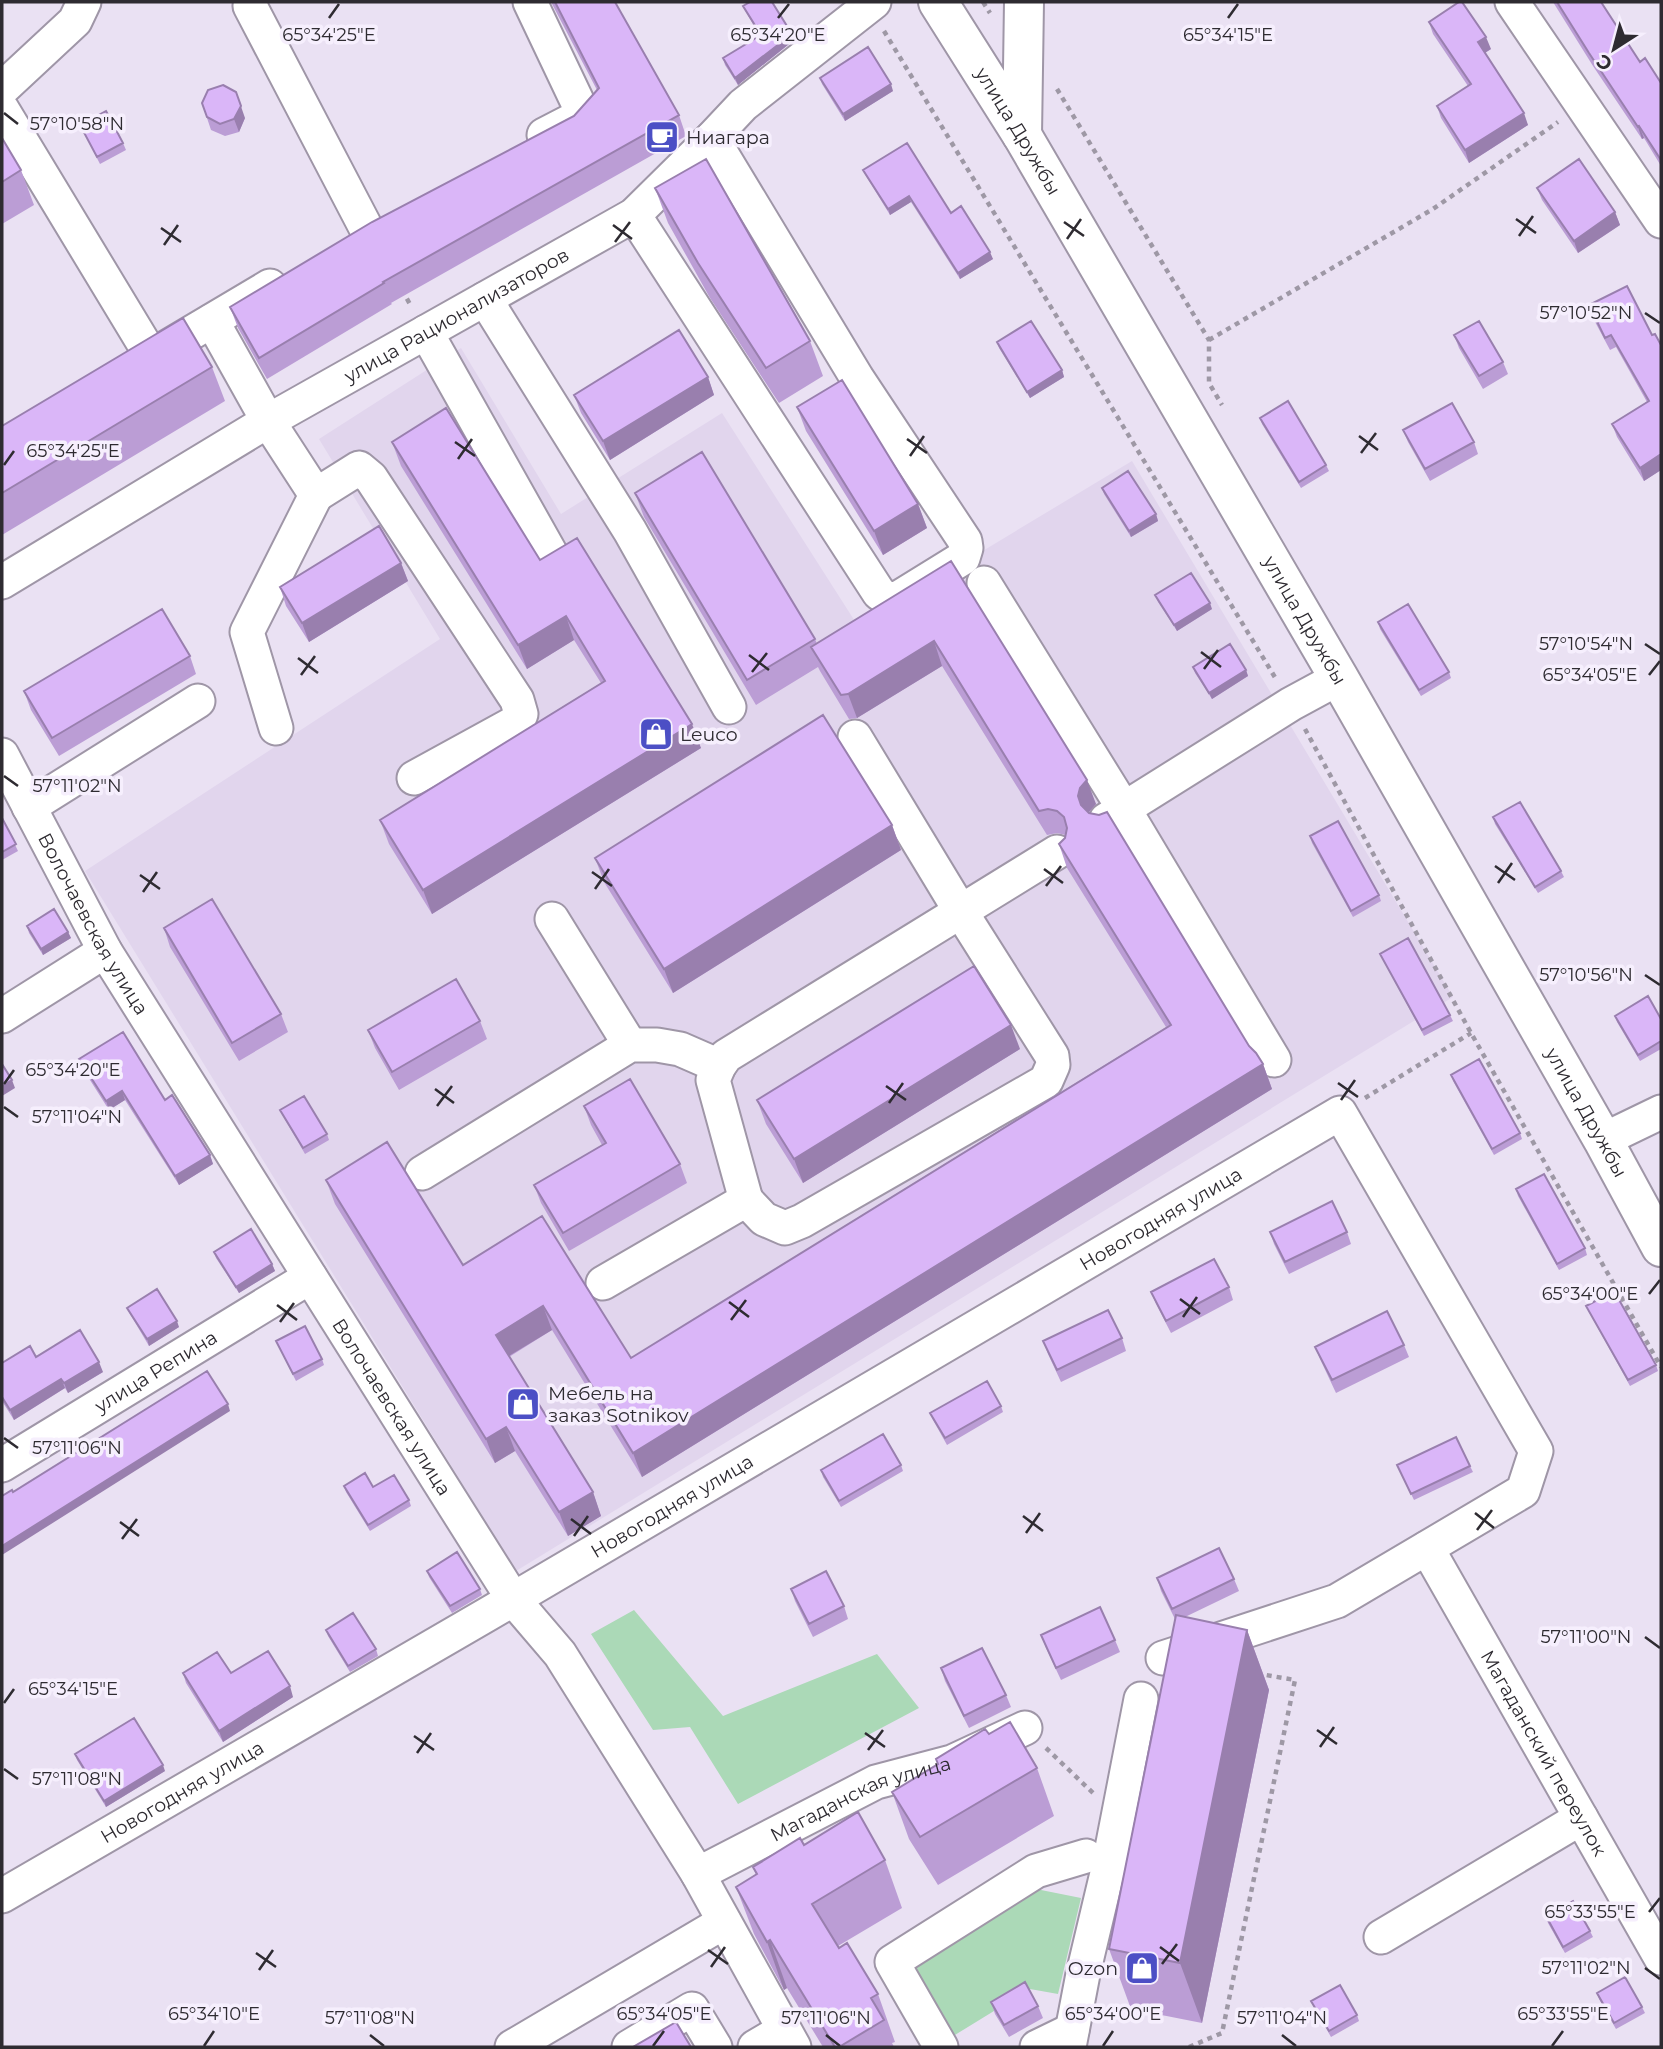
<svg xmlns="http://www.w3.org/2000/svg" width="1663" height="2049" viewBox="0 0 1663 2049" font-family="Montserrat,sans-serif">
<rect width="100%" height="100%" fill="#eae1f3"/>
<path fill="#e1d5ed" d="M461,348L561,514L722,413L858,626L1132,461L1453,997L516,1571L85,871L440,639L319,439Z"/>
<path fill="#abd9b7" d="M634,1610L723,1716L877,1654L919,1708L738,1804L690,1727L653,1730L591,1634Z
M1026,1887L1081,1898L1058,1994L1030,1989L950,2038L905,1964Z"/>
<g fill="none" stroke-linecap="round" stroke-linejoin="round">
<g stroke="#9f96a7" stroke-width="37">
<g id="minor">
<path d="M251,2L250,6L366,228"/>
<path d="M530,2L578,103L579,113L573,120L544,135"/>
<path d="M1512,2L1661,221"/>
<path d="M2,89L75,21L84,2"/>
<path d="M2,109L152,357"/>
<path d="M634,215L879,593L889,600H895L963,558L966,548L965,541L857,378L712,138"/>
<path d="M485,299L630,531L729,707"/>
<path d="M212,321L268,421L316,495L247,632L276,728"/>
<path d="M426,332L551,554"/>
<path d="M154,355L270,286"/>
<path d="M316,495L359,468L371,478L517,700L521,714L518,721L414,778"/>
<path id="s1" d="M2,582L268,421L634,215L712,138L743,105L874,2"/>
<path d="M984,583L1124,809L1274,1060"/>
<path id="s2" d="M2,755L105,951L513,1599L560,1654L698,1874L794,2047"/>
<path d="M29,807L198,701"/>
<path d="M1106,820L1291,704L1339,678"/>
<path d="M552,919L630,1045"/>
<path d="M2,1016L105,951"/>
<path d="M1603,1140L1661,1112"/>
<path d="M422,1173L630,1045H657L680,1049L719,1066"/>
<path d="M746,1200L764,1219L785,1228L802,1221L1046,1081L1053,1065L1052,1056L961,912L855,737"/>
<path d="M603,1283L746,1200L713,1080L719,1066L726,1056L1057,852"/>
<path id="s3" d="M2,1465L310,1277"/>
<path id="s4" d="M1427,1548L1661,1958"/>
<path id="s5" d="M698,1874L876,1782L952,1762L1025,1728"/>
<path id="s6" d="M2,1896L488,1614L1340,1113L1536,1451L1523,1491L1337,1601L1163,1658"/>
<path d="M1381,1937L1581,1818"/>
<path d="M512,2047L724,1922"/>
<path d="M629,2047L692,2009L715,2047"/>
<path d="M755,2047L784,2030"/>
<path d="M941,2047L892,1962L1036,1871L1086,1856"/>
<path d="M1037,2047L1072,2030"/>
<path d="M1069,2047L1083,1974L1108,1869L1141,1699"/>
</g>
</g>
<g stroke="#9f96a7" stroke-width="42">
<g id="major">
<path id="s7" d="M938,2L1022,135L1339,678L1603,1140L1661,1247"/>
<path d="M1022,135L1024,2"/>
</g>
</g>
<path stroke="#9e98a5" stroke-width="4.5" stroke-dasharray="5 5" stroke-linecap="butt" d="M983,2L990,13
M884,31L1276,679
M1057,89L1209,340V383L1222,405
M402,290L411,306
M1209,340L1433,209L1558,122
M1305,729L1471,1033L1661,1367
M1365,1098L1471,1033
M1046,1748L1093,1793
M1189,2047L1222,2033L1295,1680L1260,1674"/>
<use href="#minor" stroke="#fff" stroke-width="33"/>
<use href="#major" stroke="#fff" stroke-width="38"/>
</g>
<path fill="#bb9dd5" d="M551,2H615L679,115L686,136L391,303L392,304L267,379L238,328L230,307L574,116L597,90Z
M1553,2H1601L1640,62L1661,83V166L1644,138L1642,139L1593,66Z
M743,6L792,34L794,40L738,85L725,65L723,58L760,36L746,12Z
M1429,22L1491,49L1485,53L1528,125L1469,163L1441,118L1437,106L1468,86L1433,34Z
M820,78L893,91L845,121L822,84Z
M202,103L245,118L239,132L225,136L211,130Z
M80,125L123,143L126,150L100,164Z
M2,138L21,170L34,205L2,224Z
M863,170L951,213L993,259L960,279L911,202L890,215L866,176Z
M655,188L810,341L823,376L779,403L710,298L668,223Z
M1537,188L1615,212L1620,225L1578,253L1542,200Z
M1589,305L1652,335L1661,345V470L1644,481L1617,437L1612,424L1647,402L1616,347L1610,350L1593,318Z
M1454,335L1503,362L1508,374L1483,389L1459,348Z
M997,342L1062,370L1064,377L1030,398L999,348Z
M212,367L225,401L2,535V426Z
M708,377L714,395L610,460L581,413L574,395Z
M797,407L918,504L927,528L883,555L806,431Z
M1260,418L1326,465L1329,471L1301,488L1262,424Z
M1403,430L1474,442L1478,454L1430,481L1408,442Z
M392,442L540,560L701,748L432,914L389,844L380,820L601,683L574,640L527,669L401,466Z
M1102,488L1156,514L1158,521L1131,537L1104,494Z
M635,493L815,639L817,644L951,561L1096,804L1088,813L1249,1046L1263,1064L1272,1089L642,1477L552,1330L509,1357L593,1492L601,1516L568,1536L515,1451L495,1463L335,1204L326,1180L463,1265L542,1216L631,1358L1166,1027L1067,868L1059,844L1065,838L1066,835L1057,833L1047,835L942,666L857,718L849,719L820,671L818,667L756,705L644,517Z
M401,563L408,581L309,642L286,606L280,587Z
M1155,595L1212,609L1177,631L1158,602Z
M1378,622L1449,672L1451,678L1421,696L1380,629Z
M190,656L196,674L59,756L31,710L24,691Z
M1193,667L1246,670L1248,676L1212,699L1195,673Z
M1493,817L1561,871L1564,877L1538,893L1495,824Z
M2,818L18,851L2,860Z
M892,825L901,850L673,993L604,882L595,858Z
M1310,836L1379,895L1381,901L1353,917L1312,843Z
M27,926L68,932L71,938L43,955L29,933Z
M164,928L281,1014L288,1032L239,1061L170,947Z
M1380,954L1450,1015L1453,1021L1424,1036L1383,960Z
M1615,1016L1661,1019V1049L1640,1061L1617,1022Z
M480,1021L487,1039L399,1090L375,1048L368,1030Z
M1020,1049L803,1183L766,1124L757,1100Z
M79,1059L165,1100L210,1155L213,1164L179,1185L125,1100L109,1110L83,1069Z
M1451,1075L1520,1133L1522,1139L1494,1155L1453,1081Z
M584,1106L680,1164L687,1183L569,1251L541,1203L534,1185L602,1145L591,1125Z
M280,1110L327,1134L329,1140L305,1154L283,1116Z
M1516,1189L1585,1248L1587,1255L1559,1270L1518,1196Z
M1270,1232H1347L1351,1244L1289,1274L1274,1244Z
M214,1252L272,1264L275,1271L239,1293L216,1258Z
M1229,1287L1233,1300L1171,1333L1156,1304L1151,1292Z
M1586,1306L1656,1365L1658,1371L1630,1386L1589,1312Z
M127,1308L179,1327L149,1346L130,1314Z
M1122,1338L1126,1351L1061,1382L1048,1354L1043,1341Z
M276,1341L322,1359L324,1365L296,1381Z
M1404,1345L1409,1357L1336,1393L1320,1359L1315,1347Z
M36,1357L103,1372L68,1393L65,1388L14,1420L2,1401V1363Z
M1001,1406L1003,1412L947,1445L933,1420L930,1413Z
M901,1465L903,1471L841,1507L823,1477L821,1470Z
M1397,1465L1470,1466L1473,1472L1414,1500Z
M344,1486L373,1487L409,1500L411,1506L370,1531L346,1492Z
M427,1571L480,1589L482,1595L452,1613L429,1577Z
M1157,1578L1234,1579L1239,1591L1185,1617L1247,1630L1269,1690L1202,2023L1131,2009L1109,1949L1175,1619L1161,1591Z
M791,1589L844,1606L848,1619L813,1637L795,1601Z
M326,1630L376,1649L378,1656L350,1672L328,1636Z
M1041,1635L1115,1640L1120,1652L1061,1680L1046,1648Z
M941,1668L1006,1695L1011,1707L969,1728L945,1681Z
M183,1673H231L293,1697L223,1742L186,1683Z
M989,1734L1037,1768L1054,1816L938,1885L909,1839L892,1792L938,1764L936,1759Z
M75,1754L165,1771L106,1807L77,1760Z
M804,1845L885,1860L902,1908L838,1946L878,1994L895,2042L892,2043L894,2047H823L787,1988L784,1990L754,1934L736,1887L756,1875L753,1867Z
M1546,1916L1590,1931L1593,1937L1565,1953L1548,1923Z
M1597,1993L1642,2007L1645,2013L1616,2029L1599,1999Z
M1311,2001L1357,2015L1359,2021L1331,2037L1314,2007Z
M991,2002L1038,2006L1043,2018L1009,2037L995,2014Z"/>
<path fill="#997fae" d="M792,34L794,40L738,85L735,78Z
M1486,37L1491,49L1483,54L1478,42Z
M891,84L893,91L845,121L843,114Z
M236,92L245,118L239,132L234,119Z
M1524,113L1528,125L1469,163L1465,150Z
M1639,126L1644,138L1642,139L1638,127Z
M909,196L911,202L890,215L888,209Z
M1615,212L1620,225L1578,253L1574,241Z
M990,252L993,259L960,279L958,273Z
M1062,370L1064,377L1030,398L1027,392Z
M708,377L714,395L610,460L603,441Z
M1661,454V470L1644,481L1640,468Z
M918,504L927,528L883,555L874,531Z
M1156,514L1158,521L1131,537L1129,531Z
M401,563L408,581L309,642L302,623Z
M1210,603L1212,609L1177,631L1174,625Z
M566,616L574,640L527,669L518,645Z
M934,641L942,666L857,718L848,694Z
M1246,670L1248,676L1212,699L1209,693Z
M692,724L701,748L432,914L423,890Z
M1087,780L1096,804L1089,812L1087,820L1078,796L1080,788Z
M892,825L901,850L673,993L664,969Z
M68,932L71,938L43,955L41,949Z
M1011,1025L1020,1049L803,1183L794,1159Z
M1263,1064L1272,1089L642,1477L633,1453Z
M12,1080L15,1088L2,1096V1086Z
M122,1091L125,1100L109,1110L106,1101Z
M210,1155L213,1164L179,1185L175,1176Z
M272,1264L275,1271L239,1293L236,1287Z
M543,1306L552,1330L504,1359L496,1335Z
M177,1321L179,1327L149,1346L147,1339Z
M99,1362L103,1372L68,1393L64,1383Z
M61,1379L65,1388L14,1420L10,1410Z
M228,1404L230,1411L2,1555V1546Z
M506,1427L515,1451L495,1463L486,1439Z
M593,1492L601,1516L568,1536L559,1512Z
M1247,1630L1269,1690L1202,2023L1180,1963Z
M290,1686L293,1697L223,1742L219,1731Z
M163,1765L165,1771L106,1807L104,1801Z
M770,1940L787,1988L784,1990L767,1942Z"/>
<path fill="#dab6f8" stroke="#997fae" stroke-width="2" d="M555,2H615L679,115L383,282L384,283L259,358L230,307L372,222L574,116L599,88Z
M750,2H772L792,34L735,78L723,58L761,35L743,6Z
M1459,2H1462L1486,37L1478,42L1524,113L1465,150L1437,106L1471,84L1429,22Z
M1557,2H1601L1640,62L1645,58L1661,83V160L1639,126L1638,127L1589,53Z
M868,47L891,84L843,114L820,78Z
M223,85L236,92L241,106L234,119L220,124L207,117L202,103L208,90Z
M106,111L123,143L97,157L80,125Z
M2,138L21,170L2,182Z
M907,143L951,213L961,206L990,252L958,273L909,196L888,209L863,170Z
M706,159L810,341L766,368L698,263L655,188Z
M1579,159L1615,212L1574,241L1537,188Z
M1627,286L1652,335L1655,334L1661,345V454L1640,468L1612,424L1649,401L1611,335L1605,338L1589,305Z
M183,318L212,367L2,493V426Z
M1031,321L1062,370L1027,392L997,342Z
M1479,321L1503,362L1479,376L1454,335Z
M679,330L708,377L603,441L574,395Z
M842,380L918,504L874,531L797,407Z
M1288,401L1326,465L1299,482L1260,418Z
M1452,403L1474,442L1425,469L1403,430Z
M446,408L540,560L577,538L692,724L423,890L380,820L605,681L566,616L518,645L392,442Z
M702,452L815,639L747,680L635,493Z
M1128,471L1156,514L1129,531L1102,488Z
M379,526L401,563L302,623L280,587Z
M951,561L1087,780L1080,788L1078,796L1081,805L1089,813L1099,815L1107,812L1249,1046L1256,1053L1263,1064L633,1453L543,1306L496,1335L593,1492L559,1512L506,1427L486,1439L326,1180L387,1142L463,1265L542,1216L631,1358L1171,1025L1059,844L1065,838L1067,828L1064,817L1057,811L1048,809L1039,811L934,641L848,694L841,695L811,647Z
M1191,573L1210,603L1174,625L1155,595Z
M1408,604L1449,672L1419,690L1378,622Z
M162,609L190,656L52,738L24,691Z
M1230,644L1246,670L1209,693L1193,667Z
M823,715L892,825L664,969L595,858Z
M1520,802L1561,871L1535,887L1493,817Z
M2,818L16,844L2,852Z
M1338,821L1379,895L1351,911L1310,836Z
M212,899L281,1014L232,1043L164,928Z
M54,909L68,932L41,949L27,926Z
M1408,938L1450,1015L1422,1030L1380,954Z
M974,966L1011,1025L794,1159L757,1100Z
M456,979L480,1021L392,1072L368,1030Z
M1648,996L1661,1019V1041L1638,1055L1615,1016Z
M123,1032L165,1100L172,1095L210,1155L175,1176L122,1091L106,1101L79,1059Z
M1479,1059L1520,1133L1492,1149L1451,1075Z
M2,1064L12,1080L2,1086Z
M630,1079L680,1164L563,1233L534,1185L606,1143L584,1106Z
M304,1096L327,1134L303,1148L280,1110Z
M1544,1174L1585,1248L1557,1264L1516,1189Z
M1332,1201L1347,1232L1285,1262L1270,1232Z
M251,1229L272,1264L236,1287L214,1252Z
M1214,1259L1229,1287L1166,1321L1151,1292Z
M157,1289L177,1321L147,1339L127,1308Z
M1614,1291L1656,1365L1628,1380L1586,1306Z
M1108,1310L1122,1338L1057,1370L1043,1341Z
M1387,1311L1404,1345L1332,1380L1315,1347Z
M305,1326L322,1359L293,1374L276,1341Z
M80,1330L99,1362L64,1383L61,1379L10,1410L2,1397V1363L30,1346L36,1357Z
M207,1371L228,1404L2,1546V1496L12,1490L13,1492Z
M987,1381L1001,1406L945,1438L930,1413Z
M883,1434L901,1465L839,1501L821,1470Z
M1456,1437L1470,1466L1411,1494L1397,1465Z
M365,1473L373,1487L394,1475L409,1500L368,1525L344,1486Z
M1219,1548L1234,1579L1172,1609L1157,1578Z
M457,1552L480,1589L450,1606L427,1571Z
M826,1571L844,1606L809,1624L791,1589Z
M1100,1607L1115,1640L1056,1668L1041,1635Z
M353,1613L376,1649L348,1666L326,1630Z
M1176,1615L1247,1630L1180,1963L1109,1949Z
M982,1648L1006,1695L964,1716L941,1668Z
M268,1651L290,1686L219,1731L183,1673L217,1652L231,1673Z
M134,1718L163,1765L104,1801L75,1754Z
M1010,1722L1037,1768L920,1837L892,1792L938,1764L936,1759L985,1729L989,1734Z
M858,1812L885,1860L812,1904L839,1948L847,1943L878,1994L871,1998L884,2020L839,2047H835L770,1940L767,1942L736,1887L757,1874L753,1867L800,1838L804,1845Z
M1573,1901L1590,1931L1563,1947L1546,1916Z
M1625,1977L1642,2007L1614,2023L1597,1993Z
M1025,1982L1038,2006L1004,2025L991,2002Z
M1340,1985L1357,2015L1329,2031L1311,2001Z
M676,2022L691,2047H633Z"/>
<path fill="none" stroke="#2e2b31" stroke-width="2.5" d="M329,18L339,4M778,18L789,4M1228,18L1238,4M4,113L18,124M1516,219L1536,233M1064,222L1084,236M613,225L632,239M161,228L181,242M1519,236L1533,216M1067,239L1081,219M615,242L630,222M164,245L178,225M1645,313L1660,323M1359,436L1378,450M907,439L927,453M455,442L475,456M1361,453L1376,433M910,456L924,436M458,459L472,439M4,465L14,451M1645,644L1660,654M1201,652L1221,667M749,655L769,670M298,658L318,673M1204,669L1218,650M752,672L767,653M301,675L315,656M1649,675L1660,661M4,776L18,786M1495,866L1515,880M1044,869L1063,883M592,872L612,886M140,875L160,889M1498,883L1512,863M1046,886L1061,866M595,889L609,869M143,892L157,872M1645,975L1660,985M1338,1083L1358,1097M4,1084L14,1070M886,1086L906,1100M435,1089L454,1103M1341,1100L1355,1080M889,1103L903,1083M437,1106L452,1086M4,1107L18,1117M1649,1294L1660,1280M1180,1299L1200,1314M729,1302L749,1317M277,1305L297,1320M1183,1317L1197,1297M731,1320L746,1300M280,1322L294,1303M4,1438L18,1448M1475,1513L1494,1528M1023,1516L1043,1531M571,1519L591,1534M120,1522L139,1536M1477,1530L1492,1510M1026,1533L1040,1513M574,1536L588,1516M122,1539L137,1519M1645,1637L1660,1648M4,1703L14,1689M1317,1730L1337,1744M865,1733L885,1747M414,1736L434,1750M1320,1747L1334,1727M868,1750L883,1730M417,1753L431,1733M4,1769L18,1779M1649,1912L1660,1898M1160,1947L1179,1961M708,1950L728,1964M256,1953L276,1967M1162,1964L1177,1944M711,1967L725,1947M1645,1968L1660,1979M259,1970L273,1950M370,2035L384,2046M826,2035L840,2046M1282,2035L1296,2046M204,2046L214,2031M653,2046L664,2031M1103,2046L1113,2031M1552,2046L1563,2031"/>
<defs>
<g id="cafe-square" transform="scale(1.75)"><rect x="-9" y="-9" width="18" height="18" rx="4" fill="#4c4fc5" stroke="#f6effd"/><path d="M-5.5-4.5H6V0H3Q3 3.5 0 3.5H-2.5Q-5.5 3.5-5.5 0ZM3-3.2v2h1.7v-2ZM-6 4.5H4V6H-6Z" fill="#fff"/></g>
<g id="shop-square" transform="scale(1.75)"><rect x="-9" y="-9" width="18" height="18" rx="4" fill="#4c4fc5" stroke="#f6effd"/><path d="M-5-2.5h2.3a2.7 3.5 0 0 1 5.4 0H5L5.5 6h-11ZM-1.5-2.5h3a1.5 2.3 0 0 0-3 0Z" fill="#fff"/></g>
</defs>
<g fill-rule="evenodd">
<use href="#cafe-square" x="662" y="137"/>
<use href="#shop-square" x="656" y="734"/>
<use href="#shop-square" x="523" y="1404"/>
<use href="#shop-square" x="1142" y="1968"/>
</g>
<g text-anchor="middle" stroke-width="7" stroke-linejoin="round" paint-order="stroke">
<g font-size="19" fill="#2e2b31" stroke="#f6effd">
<text dy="7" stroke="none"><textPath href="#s7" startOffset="152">улица Дружбы</textPath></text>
<text dy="7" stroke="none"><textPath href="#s1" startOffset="527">улица Рационализаторов</textPath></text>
<text dy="7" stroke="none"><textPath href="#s7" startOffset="719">улица Дружбы</textPath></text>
<text dy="7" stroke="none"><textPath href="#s2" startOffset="192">Волочаевская улица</textPath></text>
<text dy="7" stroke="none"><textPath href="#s7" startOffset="1286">улица Дружбы</textPath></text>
<text dy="7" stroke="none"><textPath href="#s6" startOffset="1342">Новогодняя улица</textPath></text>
<text dy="7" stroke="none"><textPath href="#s3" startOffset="180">улица Репина</textPath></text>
<text dy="7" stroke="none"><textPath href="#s2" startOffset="760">Волочаевская улица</textPath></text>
<text dy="7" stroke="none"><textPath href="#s6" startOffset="775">Новогодняя улица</textPath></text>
<text dy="7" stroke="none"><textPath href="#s4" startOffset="236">Магаданский переулок</textPath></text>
<text dy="7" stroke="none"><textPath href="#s6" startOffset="208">Новогодняя улица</textPath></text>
<text dy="7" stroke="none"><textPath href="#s5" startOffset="180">Магаданская улица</textPath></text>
</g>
<g font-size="19" fill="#2e2b31" stroke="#f6effd" text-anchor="start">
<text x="686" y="144">Ниагара</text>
<text x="680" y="741">Leuco</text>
<text x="548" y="1400">Мебель на<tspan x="548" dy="22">заказ Sotnikov</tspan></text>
<text x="1118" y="1975" text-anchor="end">Ozon</text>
</g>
</g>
<g font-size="18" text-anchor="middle" fill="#2e2b31" stroke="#f6effd" stroke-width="7" stroke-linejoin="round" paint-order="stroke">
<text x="329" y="41">65°34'25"E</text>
<text x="1228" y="41">65°34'15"E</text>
<text x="778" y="41">65°34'20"E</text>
<text x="77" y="130">57°10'58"N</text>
<text x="1586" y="319">57°10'52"N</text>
<text x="73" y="457">65°34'25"E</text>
<text x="1586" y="650">57°10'54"N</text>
<text x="1590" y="681">65°34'05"E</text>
<text x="77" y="792">57°11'02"N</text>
<text x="1586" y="981">57°10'56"N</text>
<text x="73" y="1076">65°34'20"E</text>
<text x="77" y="1123">57°11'04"N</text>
<text x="1590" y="1300">65°34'00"E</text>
<text x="77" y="1454">57°11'06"N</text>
<text x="1586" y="1643">57°11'00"N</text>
<text x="73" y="1695">65°34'15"E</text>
<text x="77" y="1785">57°11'08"N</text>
<text x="1590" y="1918">65°33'55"E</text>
<text x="1586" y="1974">57°11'02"N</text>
<text x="214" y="2020">65°34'10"E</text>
<text x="664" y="2020">65°34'05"E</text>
<text x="1113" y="2020">65°34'00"E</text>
<text x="1563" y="2020">65°33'55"E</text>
<text x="370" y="2024">57°11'08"N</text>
<text x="826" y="2024">57°11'06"N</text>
<text x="1282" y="2024">57°11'04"N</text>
</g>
<rect width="1663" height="2049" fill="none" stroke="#2e2b31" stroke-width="7"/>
<g transform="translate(1614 49) rotate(216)" stroke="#f6effd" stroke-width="5" paint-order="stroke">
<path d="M0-5L12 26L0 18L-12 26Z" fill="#2e2b31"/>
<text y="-10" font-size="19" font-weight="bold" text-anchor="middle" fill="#2e2b31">С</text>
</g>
</svg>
